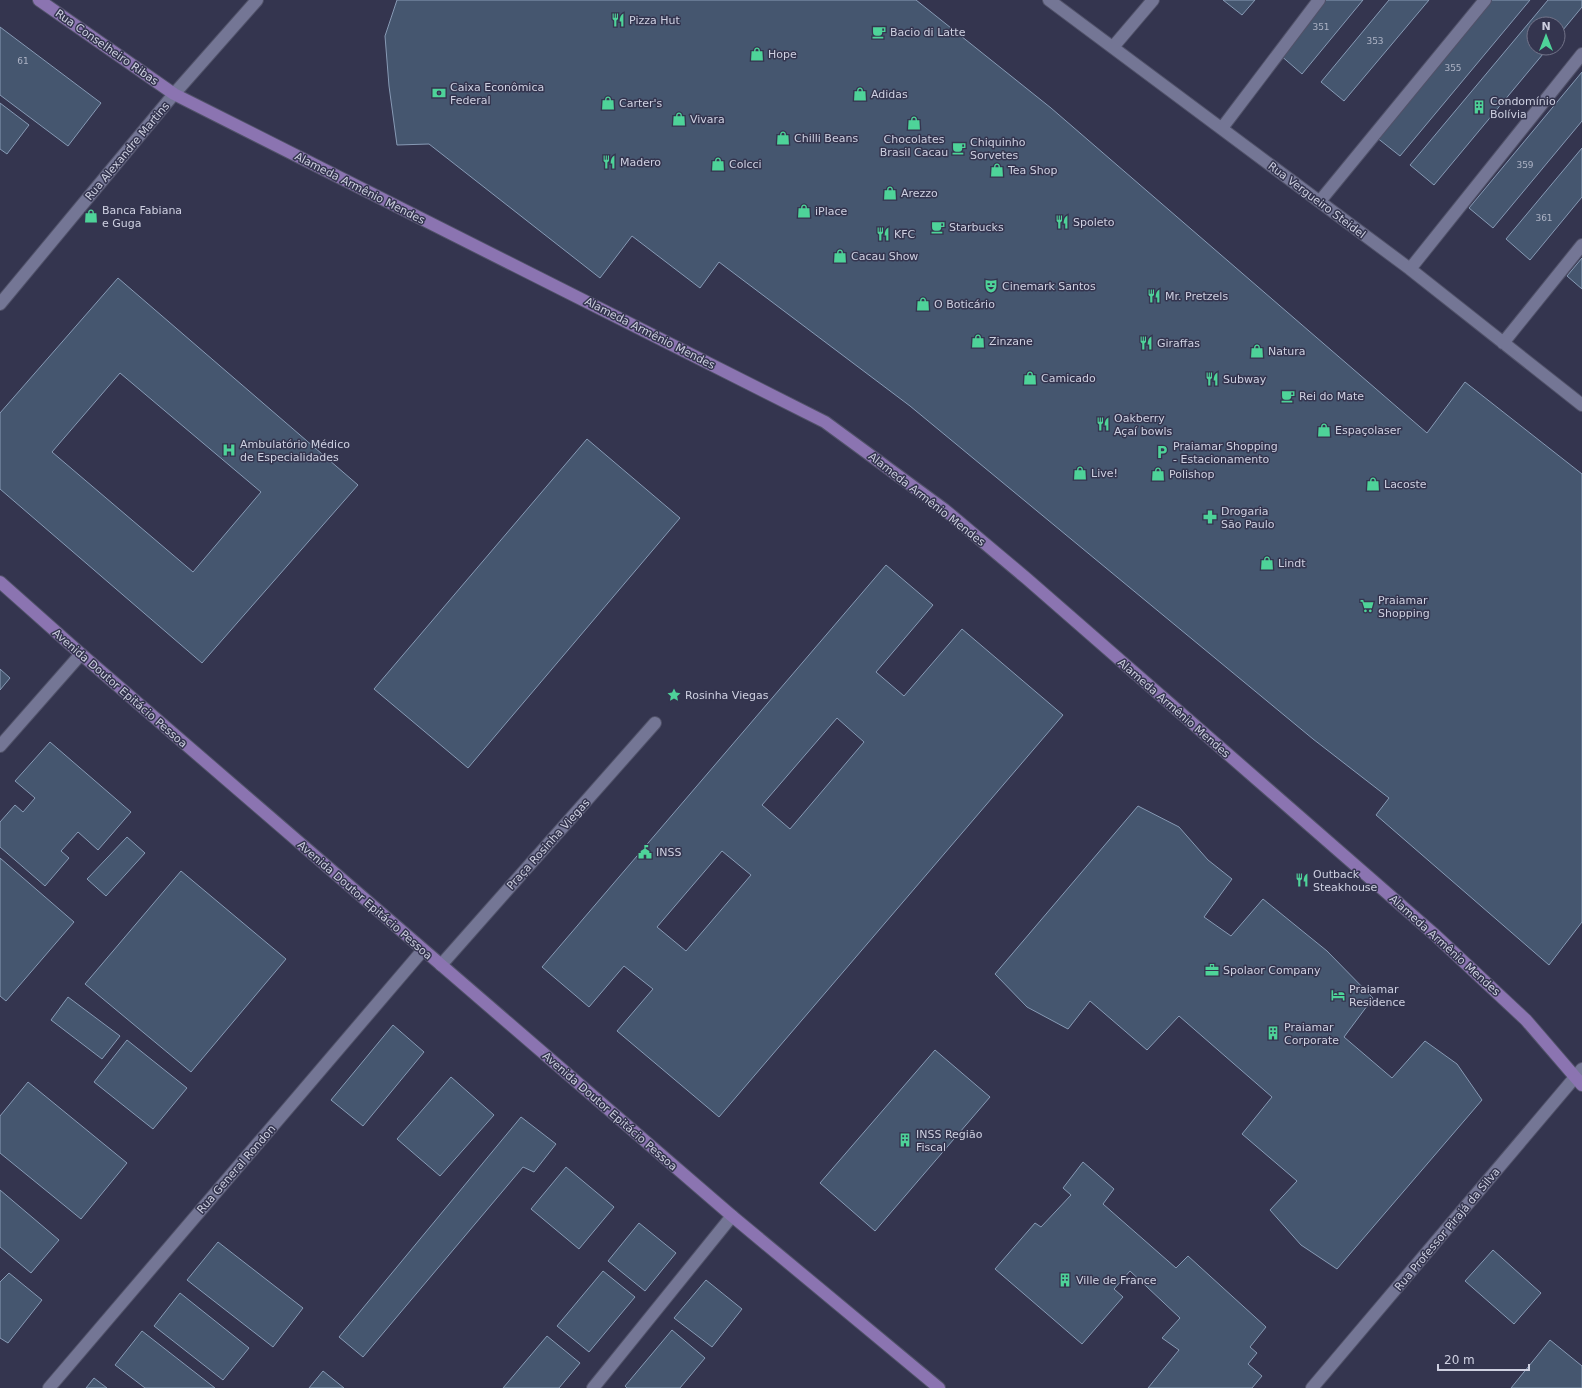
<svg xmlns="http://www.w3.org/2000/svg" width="1582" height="1388" viewBox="0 0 1582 1388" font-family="'DejaVu Sans',sans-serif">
<rect width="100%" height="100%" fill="#34354f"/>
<path fill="#45566f" stroke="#879ab5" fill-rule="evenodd" d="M397,0H916L1051,108L1427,433L1465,382L1582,474V922L1549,965L1376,815L1389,798L1313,739L910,406L719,262L700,288L632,236L600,278L429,144L397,145L389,86L385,36Z
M1223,0H1255L1242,15Z
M1324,0H1363L1302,74L1279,54Z
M1389,0H1429L1344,101L1321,82Z
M1490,0H1530L1400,156L1376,137Z
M1548,0H1582V7L1558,36V24H1534V48H1548L1434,185L1410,165Z
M0,27L101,103L68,146L0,95Z
M1582,72V121L1493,228L1469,208Z
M0,103L29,125L7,154L0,149Z
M1582,148V197L1530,260L1506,239Z
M1582,258V289L1567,276Z
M118,278L358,485L202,663L0,489V413ZM120,373L261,492L193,572L52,452Z
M587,439L680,518L468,768L374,689Z
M886,565L933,605L876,672L904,696L962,629L1063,715L719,1117L617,1031L653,989L624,966L589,1007L542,967ZM837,718L864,742L790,829L762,805ZM722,851L751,875L686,951L657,927Z
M0,669L10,678L0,690Z
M50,742L131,812L98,850L78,832L61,851L69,858L45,886L0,847V822L15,805L23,812L35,798L15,781Z
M1138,806L1179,827L1208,860L1232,879L1204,917L1231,936L1263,899L1327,951L1373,998L1344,1037L1392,1078L1425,1041L1457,1064L1482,1100L1337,1269L1301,1245L1270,1210L1297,1181L1242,1134L1272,1097L1179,1016L1147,1050L1090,1001L1068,1029L1027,1007L995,974Z
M127,837L145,853L106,896L87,879Z
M0,858L74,922L6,1001L0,996Z
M181,871L286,959L191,1072L85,984Z
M68,997L120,1036L102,1059L51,1020Z
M393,1025L424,1052L363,1126L331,1100Z
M127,1040L187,1088L153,1129L94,1082Z
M935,1050L990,1097L875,1231L820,1183Z
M451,1077L494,1115L440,1176L397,1139Z
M28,1082L127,1163L81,1219L0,1153V1116Z
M521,1117L556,1144L534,1172L523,1167L363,1357L339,1337Z
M1083,1162L1114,1189L1103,1204L1176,1268L1188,1256L1266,1327L1250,1347L1257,1353L1248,1364L1262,1376L1252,1388H1148L1179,1350L1162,1338L1180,1318L1130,1271L1114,1289L1123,1297L1082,1344L995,1269L1035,1223L1041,1227L1071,1195L1063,1188Z
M566,1167L614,1207L579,1249L531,1209Z
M0,1190L59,1240L31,1273L0,1247Z
M639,1223L676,1253L645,1291L608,1261Z
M218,1242L303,1308L273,1347L187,1280Z
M1493,1250L1541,1293L1514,1324L1465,1281Z
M603,1271L635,1297L589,1352L557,1326Z
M9,1273L42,1300L8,1343L0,1338V1282Z
M706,1280L742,1309L712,1347L674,1318Z
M180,1293L249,1348L223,1380L154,1326Z
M672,1330L705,1358L680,1388H627L625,1386Z
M142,1331L215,1388H145L115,1365Z
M547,1336L580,1363L559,1388H503Z
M1550,1340L1582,1366V1388H1511Z
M323,1371L344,1388H309Z
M94,1378L107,1388H86Z"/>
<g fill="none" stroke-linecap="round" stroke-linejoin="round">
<g stroke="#515269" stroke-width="14">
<path id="minor" d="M1049,0L1410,269L1582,405
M1113,47L1153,0
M1222,128L1319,0
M1320,201L1485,0
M1410,269L1582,54
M0,304L174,94L257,0
M1503,343L1582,245
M0,746L81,654
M441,965L655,723
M49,1388L423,950
M593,1388L732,1216
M1312,1388L1582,1069"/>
</g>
<g stroke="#515269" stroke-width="14">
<path id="major" d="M39,0L174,94L825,422L945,510L1026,578L1434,934L1526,1020L1582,1085
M0,582L81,654L732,1216L939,1388"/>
</g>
<use href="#minor" stroke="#747695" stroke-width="12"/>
<use href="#major" stroke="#8b74b1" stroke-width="12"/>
</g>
<defs>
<g id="restaurant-bare" transform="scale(1.08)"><path d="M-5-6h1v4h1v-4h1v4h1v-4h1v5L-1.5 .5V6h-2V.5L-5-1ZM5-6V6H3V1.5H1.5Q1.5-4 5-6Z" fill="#4ed399" stroke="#34354f" stroke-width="2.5" paint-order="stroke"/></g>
<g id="cafe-bare" transform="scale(1.08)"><path d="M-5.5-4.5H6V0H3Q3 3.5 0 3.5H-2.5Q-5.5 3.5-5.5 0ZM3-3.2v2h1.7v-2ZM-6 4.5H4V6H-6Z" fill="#4ed399" stroke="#34354f" stroke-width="2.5" paint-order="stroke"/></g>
<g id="shop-bare" transform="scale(1.08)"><path d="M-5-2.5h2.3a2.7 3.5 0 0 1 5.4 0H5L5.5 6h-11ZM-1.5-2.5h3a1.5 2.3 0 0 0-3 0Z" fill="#4ed399" stroke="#34354f" stroke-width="2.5" paint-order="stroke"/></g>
<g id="bank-bare" transform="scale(1.08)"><path d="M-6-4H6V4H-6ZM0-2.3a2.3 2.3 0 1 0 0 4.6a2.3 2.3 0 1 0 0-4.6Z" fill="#4ed399" stroke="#34354f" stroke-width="2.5" paint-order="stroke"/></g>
<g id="building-bare" transform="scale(1.08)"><path d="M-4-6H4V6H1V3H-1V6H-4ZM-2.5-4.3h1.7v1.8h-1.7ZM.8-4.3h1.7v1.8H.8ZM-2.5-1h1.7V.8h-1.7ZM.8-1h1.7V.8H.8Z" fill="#4ed399" stroke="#34354f" stroke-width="2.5" paint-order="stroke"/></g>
<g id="theatre-bare" transform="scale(1.08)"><path d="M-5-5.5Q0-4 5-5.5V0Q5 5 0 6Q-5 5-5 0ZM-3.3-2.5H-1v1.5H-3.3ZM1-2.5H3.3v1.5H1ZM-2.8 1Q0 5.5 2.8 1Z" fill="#4ed399" stroke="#34354f" stroke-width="2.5" paint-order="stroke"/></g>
<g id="hospital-bare" transform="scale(1.08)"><path d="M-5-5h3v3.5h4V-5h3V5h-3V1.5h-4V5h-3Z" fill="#4ed399" stroke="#34354f" stroke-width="2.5" paint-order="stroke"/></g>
<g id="parking-bare" transform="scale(1.08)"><path d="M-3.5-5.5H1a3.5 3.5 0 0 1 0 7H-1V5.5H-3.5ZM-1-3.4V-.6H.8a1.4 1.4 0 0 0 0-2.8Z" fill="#4ed399" stroke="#34354f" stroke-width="2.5" paint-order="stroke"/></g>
<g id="pharmacy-bare" transform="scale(1.08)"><path d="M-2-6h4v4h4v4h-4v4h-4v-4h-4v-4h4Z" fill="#4ed399" stroke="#34354f" stroke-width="2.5" paint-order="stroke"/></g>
<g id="supermarket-bare" transform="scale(1.08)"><path d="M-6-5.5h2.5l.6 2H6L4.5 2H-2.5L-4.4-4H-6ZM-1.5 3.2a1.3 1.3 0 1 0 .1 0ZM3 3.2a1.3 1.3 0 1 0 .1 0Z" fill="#4ed399" stroke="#34354f" stroke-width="2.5" paint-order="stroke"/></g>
<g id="sight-bare" transform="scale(1.08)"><path d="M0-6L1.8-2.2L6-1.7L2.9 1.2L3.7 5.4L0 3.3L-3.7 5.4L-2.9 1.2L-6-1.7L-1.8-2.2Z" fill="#4ed399" stroke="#34354f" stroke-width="2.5" paint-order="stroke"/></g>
<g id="civic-bare" transform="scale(1.08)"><path d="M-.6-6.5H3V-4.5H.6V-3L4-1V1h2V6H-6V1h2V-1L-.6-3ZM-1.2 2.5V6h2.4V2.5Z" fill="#4ed399" stroke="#34354f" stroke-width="2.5" paint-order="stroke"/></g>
<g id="office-bare" transform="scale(1.08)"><path d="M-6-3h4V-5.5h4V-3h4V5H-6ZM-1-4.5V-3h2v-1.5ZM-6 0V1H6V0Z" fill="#4ed399" stroke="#34354f" stroke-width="2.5" paint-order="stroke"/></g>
<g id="hotel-bare" transform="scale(1.08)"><path d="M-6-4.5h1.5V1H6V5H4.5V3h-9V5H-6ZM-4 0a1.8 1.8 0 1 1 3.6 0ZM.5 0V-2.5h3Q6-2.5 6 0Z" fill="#4ed399" stroke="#34354f" stroke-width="2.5" paint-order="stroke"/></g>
</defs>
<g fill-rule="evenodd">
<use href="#restaurant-bare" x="618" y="20"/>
<use href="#cafe-bare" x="879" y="32"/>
<use href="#shop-bare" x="757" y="54"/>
<use href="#bank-bare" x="439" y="93"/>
<use href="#shop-bare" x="860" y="94"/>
<use href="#shop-bare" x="608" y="103"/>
<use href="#building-bare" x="1479" y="107"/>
<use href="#shop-bare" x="679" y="119"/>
<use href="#shop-bare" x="914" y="123"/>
<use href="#shop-bare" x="783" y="138"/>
<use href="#cafe-bare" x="959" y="148"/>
<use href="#restaurant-bare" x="609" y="162"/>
<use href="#shop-bare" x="718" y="164"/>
<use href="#shop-bare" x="997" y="170"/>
<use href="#shop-bare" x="890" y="193"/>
<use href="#shop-bare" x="804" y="211"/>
<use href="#shop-bare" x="91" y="216"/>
<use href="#restaurant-bare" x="1062" y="222"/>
<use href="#cafe-bare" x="938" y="227"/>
<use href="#restaurant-bare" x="883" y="234"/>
<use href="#shop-bare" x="840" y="256"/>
<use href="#theatre-bare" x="991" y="286"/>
<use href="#restaurant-bare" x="1154" y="296"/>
<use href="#shop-bare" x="923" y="304"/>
<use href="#shop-bare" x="978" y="341"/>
<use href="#restaurant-bare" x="1146" y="343"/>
<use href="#shop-bare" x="1257" y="351"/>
<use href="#shop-bare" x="1030" y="378"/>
<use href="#restaurant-bare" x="1212" y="379"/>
<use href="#cafe-bare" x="1288" y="396"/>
<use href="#restaurant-bare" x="1103" y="424"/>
<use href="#shop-bare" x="1324" y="430"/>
<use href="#hospital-bare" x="229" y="450"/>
<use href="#parking-bare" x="1162" y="452"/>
<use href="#shop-bare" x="1080" y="473"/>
<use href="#shop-bare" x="1158" y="474"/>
<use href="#shop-bare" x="1373" y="484"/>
<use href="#pharmacy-bare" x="1210" y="517"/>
<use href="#shop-bare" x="1267" y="563"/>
<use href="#supermarket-bare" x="1367" y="606"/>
<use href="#sight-bare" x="674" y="695"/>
<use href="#civic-bare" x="645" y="852"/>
<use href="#restaurant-bare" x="1302" y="880"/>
<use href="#office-bare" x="1212" y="970"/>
<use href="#hotel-bare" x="1338" y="995"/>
<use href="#building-bare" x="1273" y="1033"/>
<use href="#building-bare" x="905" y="1140"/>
<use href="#building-bare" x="1065" y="1280"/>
</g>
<g text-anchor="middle" stroke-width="3" stroke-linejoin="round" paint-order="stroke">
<g font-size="9" fill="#acb2c4">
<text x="1321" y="30">351</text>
<text x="1375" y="44">353</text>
<text x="23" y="64">61</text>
<text x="1453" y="71">355</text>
<text x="1525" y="168">359</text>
<text x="1544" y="221">361</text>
</g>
<g font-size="11" fill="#ced0e1" stroke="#34354f" text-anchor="start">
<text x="629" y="24">Pizza Hut</text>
<text x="890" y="36">Bacio di Latte</text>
<text x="768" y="58">Hope</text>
<text x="450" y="91">Caixa Econômica<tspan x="450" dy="13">Federal</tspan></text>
<text x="871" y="98">Adidas</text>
<text x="1490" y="105">Condomínio<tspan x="1490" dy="13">Bolívia</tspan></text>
<text x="619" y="107">Carter's</text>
<text x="690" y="123">Vivara</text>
<text x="794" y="142">Chilli Beans</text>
<text x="914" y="143" text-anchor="middle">Chocolates<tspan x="914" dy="13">Brasil Cacau</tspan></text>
<text x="970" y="146">Chiquinho<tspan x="970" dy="13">Sorvetes</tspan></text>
<text x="620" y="166">Madero</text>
<text x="729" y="168">Colcci</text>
<text x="1008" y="174">Tea Shop</text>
<text x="901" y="197">Arezzo</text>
<text x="102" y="214">Banca Fabiana<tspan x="102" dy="13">e Guga</tspan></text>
<text x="815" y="215">iPlace</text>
<text x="1073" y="226">Spoleto</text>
<text x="949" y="231">Starbucks</text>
<text x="894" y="238">KFC</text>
<text x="851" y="260">Cacau Show</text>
<text x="1002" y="290">Cinemark Santos</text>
<text x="1165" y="300">Mr. Pretzels</text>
<text x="934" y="308">O Boticário</text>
<text x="989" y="345">Zinzane</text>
<text x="1157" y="347">Giraffas</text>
<text x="1268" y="355">Natura</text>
<text x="1041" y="382">Camicado</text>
<text x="1223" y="383">Subway</text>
<text x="1299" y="400">Rei do Mate</text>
<text x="1114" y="422">Oakberry<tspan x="1114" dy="13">Açaí bowls</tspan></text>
<text x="1335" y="434">Espaçolaser</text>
<text x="240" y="448">Ambulatório Médico<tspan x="240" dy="13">de Especialidades</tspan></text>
<text x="1173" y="450">Praiamar Shopping<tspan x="1173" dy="13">- Estacionamento</tspan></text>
<text x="1091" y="477">Live!</text>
<text x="1169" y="478">Polishop</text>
<text x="1384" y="488">Lacoste</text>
<text x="1221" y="515">Drogaria<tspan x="1221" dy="13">São Paulo</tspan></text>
<text x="1278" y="567">Lindt</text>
<text x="1378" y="604">Praiamar<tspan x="1378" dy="13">Shopping</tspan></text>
<text x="685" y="699">Rosinha Viegas</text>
<text x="656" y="856">INSS</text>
<text x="1313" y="878">Outback<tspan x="1313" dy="13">Steakhouse</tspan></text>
<text x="1223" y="974">Spolaor Company</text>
<text x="1349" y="993">Praiamar<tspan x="1349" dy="13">Residence</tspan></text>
<text x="1284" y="1031">Praiamar<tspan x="1284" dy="13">Corporate</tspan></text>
<text x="916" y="1138">INSS Região<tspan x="916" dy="13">Fiscal</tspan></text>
<text x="1076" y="1284">Ville de France</text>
</g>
<g font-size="11" fill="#ced0e1" stroke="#34354f">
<text transform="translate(107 47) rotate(35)" y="4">Rua Conselheiro Ribas</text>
<text transform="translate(127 151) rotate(-50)" y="4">Rua Alexandre Martins</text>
<text transform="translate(360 188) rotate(27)" y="4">Alameda Armênio Mendes</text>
<text transform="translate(1317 200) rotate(37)" y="4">Rua Vergueiro Steidel</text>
<text transform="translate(650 333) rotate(27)" y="4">Alameda Armênio Mendes</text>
<text transform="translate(927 499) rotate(38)" y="4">Alameda Armênio Mendes</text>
<text transform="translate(120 688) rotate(41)" y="4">Avenida Doutor Epitácio Pessoa</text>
<text transform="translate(1174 708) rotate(41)" y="4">Alameda Armênio Mendes</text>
<text transform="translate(548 844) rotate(-48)" y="4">Praça Rosinha Viegas</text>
<text transform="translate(365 900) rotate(41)" y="4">Avenida Doutor Epitácio Pessoa</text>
<text transform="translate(1445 945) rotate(42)" y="4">Alameda Armênio Mendes</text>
<text transform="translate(610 1111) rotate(41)" y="4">Avenida Doutor Epitácio Pessoa</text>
<text transform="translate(236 1169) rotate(-49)" y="4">Rua General Rondon</text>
<text transform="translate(1447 1229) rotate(-50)" y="4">Rua Professor Pirajá da Silva</text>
</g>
</g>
<g transform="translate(1546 36)"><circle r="19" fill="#34354f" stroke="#727389"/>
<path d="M0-3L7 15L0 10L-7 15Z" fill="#4ed399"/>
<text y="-6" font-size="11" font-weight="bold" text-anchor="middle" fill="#ced0e1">N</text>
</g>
<path d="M1438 1364v6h91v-6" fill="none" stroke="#ced0e1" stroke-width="2"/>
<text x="1444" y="1364" font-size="12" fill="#ced0e1" stroke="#34354f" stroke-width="3" paint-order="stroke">20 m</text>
</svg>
